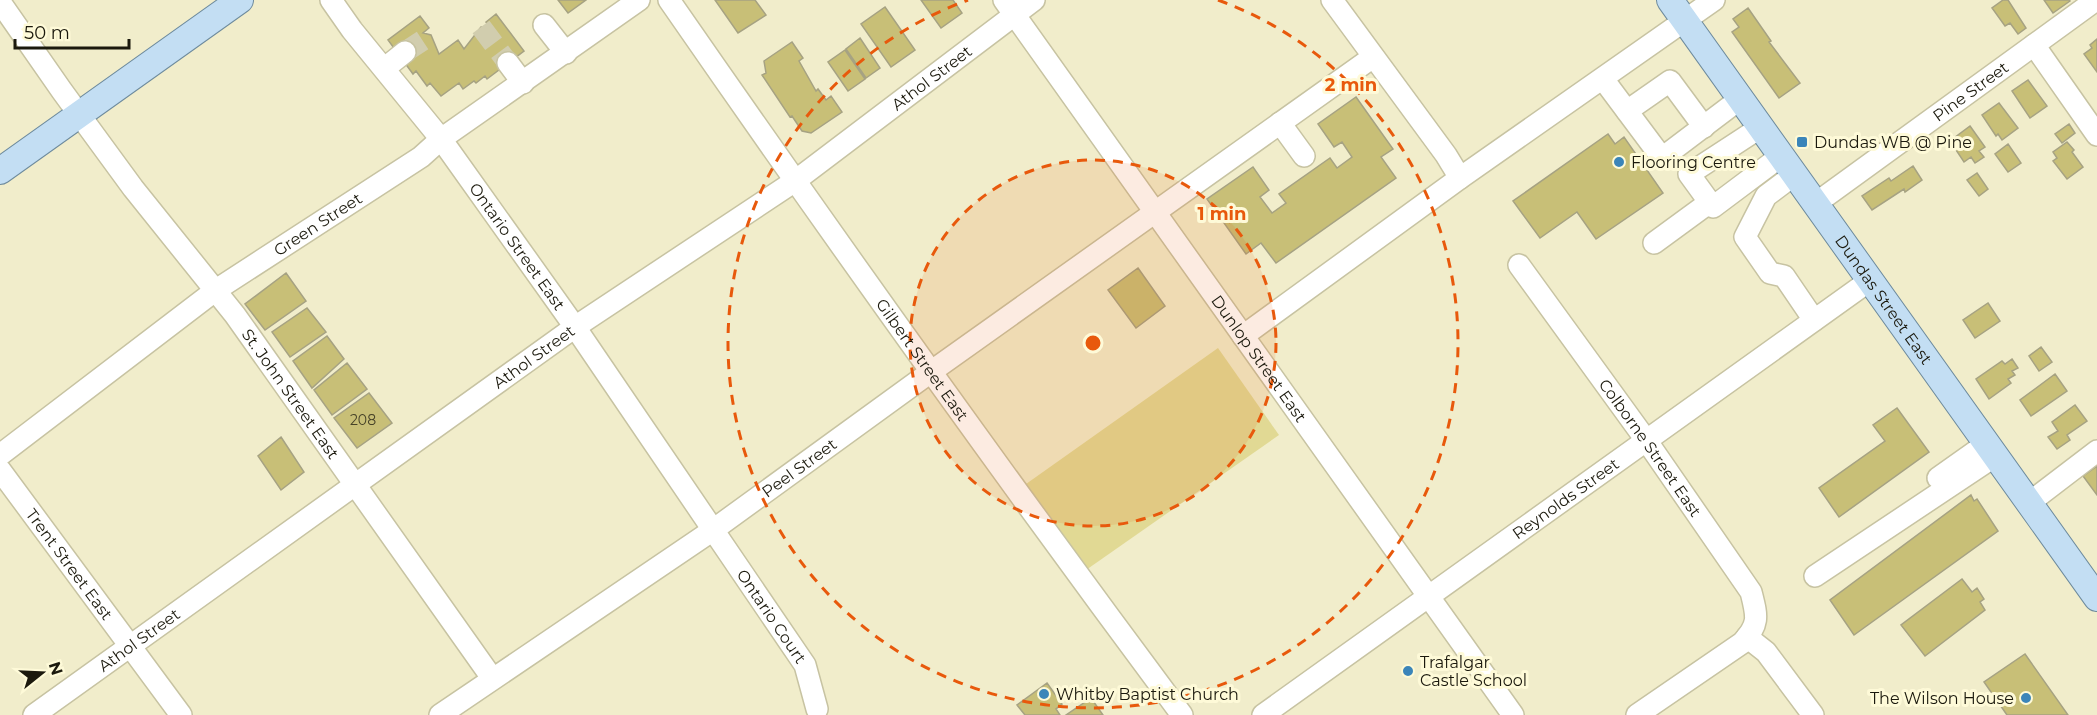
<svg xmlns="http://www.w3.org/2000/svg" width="2097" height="715" viewBox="0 0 2097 715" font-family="Montserrat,sans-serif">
<rect width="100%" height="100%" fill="#f1edcb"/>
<path fill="#e1d994" d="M1218,348L1279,435L1086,570L1026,484Z"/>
<path fill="#c8bf77" stroke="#a6a282" stroke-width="1.5" d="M558,0H586L568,13Z
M715,0H755L766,15L738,33Z
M921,0H953L962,13L941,28Z
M2003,0H2008L2026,28L2018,34L2010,23L2005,26L1992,8Z
M2044,0H2069L2070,1L2053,13Z
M885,7L915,50L891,67L861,24Z
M1748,8L1771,41L1769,42L1800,83L1779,98L1732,32L1739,27L1733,19Z
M496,14L524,51L487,79L485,76L476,83L474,81L463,89L459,83L441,96L430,83L427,86L416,71L413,74L388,40L420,16L429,28L423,33L431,35L439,54L458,40L464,49L481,27L491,28L486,22Z
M860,38L880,68L866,78L846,49Z
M2097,39V72L2084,54L2092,48L2090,45Z
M792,42L803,58L799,61L816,91L818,89L826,100L831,96L842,112L811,133L802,131L792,116L790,117L762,75L766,73L764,61Z
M845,50L865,79L848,91L828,62Z
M2028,80L2047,106L2030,118L2012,91Z
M1356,97L1393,149L1381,157L1396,178L1276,263L1261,243L1246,254L1207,199L1253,167L1269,190L1260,197L1272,213L1286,203L1279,194L1330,158L1337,168L1352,157L1342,142L1334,147L1318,124Z
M1999,103L2018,128L2002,140L1998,134L1996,136L1982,115Z
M2069,124L2075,133L2062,143L2055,134Z
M1970,126L1985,147L1979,151L1984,157L1975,163L1971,157L1964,162L1950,141Z
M1608,134L1615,144L1624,137L1663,193L1596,239L1577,212L1540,238L1513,201Z
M2067,142L2074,150L2072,152L2083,167L2067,179L2053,161L2057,158L2053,152Z
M2008,144L2021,163L2008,172L1995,154Z
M1913,166L1922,180L1905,192L1904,189L1872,210L1862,196L1889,178L1891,181Z
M1977,173L1988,189L1979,196L1967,180Z
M1138,268L1165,306L1136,328L1108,290Z
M286,273L306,301L265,330L245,304Z
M1988,303L2000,321L1975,338L1963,320Z
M307,308L326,332L290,357L272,332Z
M327,336L344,359L312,388L293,361Z
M2041,347L2052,362L2039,371L2029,356Z
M2012,359L2018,368L2012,371L2015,375L2008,379L2011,383L1989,399L1976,379L2002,361L2005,364Z
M347,363L367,389L332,415L314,390Z
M2055,374L2067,391L2031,416L2020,400Z
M369,393L392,423L357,448L334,418Z
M2075,405L2087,421L2067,435L2070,440L2057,449L2048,437L2058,431L2052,422Z
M1897,408L1929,452L1839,517L1819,488L1885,441L1873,425Z
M281,437L304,472L281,490L258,456Z
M2097,466V495L2083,476Z
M1971,495L1974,501L1977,499L1998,531L1854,635L1830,600Z
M1962,579L1972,592L1977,588L1984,599L1980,602L1985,610L1925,656L1901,625Z
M2025,654L2068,715H2007L1984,682Z
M1047,683L1062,704L1056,709L1060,715H1025L1017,705Z
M1091,698L1103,715H1066Z"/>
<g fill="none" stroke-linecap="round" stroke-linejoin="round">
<path stroke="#d1cdae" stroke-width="21" stroke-dasharray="21 10" stroke-linecap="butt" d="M481,27L508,63
M405,52L431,35"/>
<g stroke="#c7c3a2" stroke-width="24">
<g id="minor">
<path id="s1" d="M331,0L352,30L441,139L575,327L805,665L817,709"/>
<path id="s2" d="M669,0C836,241 1007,480 1182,715"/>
<path id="s3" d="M1004,0L1513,715"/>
<path d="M1332,0L1446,155L1460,178"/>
<path id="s4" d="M0,2L62,91L133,188L235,315L492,678"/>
<path d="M544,25L566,53"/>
<path d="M2034,45L2097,135"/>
<path d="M508,63L523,83"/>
<path d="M385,68L405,52"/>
<path d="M1603,79L1662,158L1740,99"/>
<path d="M1627,111L1670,81L1704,127"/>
<path d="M1280,123L1304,156"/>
<path d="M1761,127L1689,174L1713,207L1781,156"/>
<path d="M1794,175L1766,196L1745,237L1770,273L1784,276L1814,320"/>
<path id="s5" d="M1815,204L2096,0"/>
<path d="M1654,243L1710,202"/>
<path id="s6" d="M1519,265L1646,440L1751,592C1757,616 1760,624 1742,643L1637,715"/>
<path d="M1243,336L1460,178L1714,0"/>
<path id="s7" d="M0,455L216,290L421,157L441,139L639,0"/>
<path id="s8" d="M0,470L181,715"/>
<path d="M1938,478L1986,444"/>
<path d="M2029,503L2097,451"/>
<path d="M1815,576L1995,456"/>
<path d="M1747,637L1766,652L1813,715"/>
<path id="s9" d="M34,715L575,327L795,181L1034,0"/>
<path id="s10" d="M440,715L713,530L932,371L1373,57"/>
<path id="s11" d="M1263,715L1869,281"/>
</g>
</g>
<g stroke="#6e8b9d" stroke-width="28">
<g id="major">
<path id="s12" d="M1670,0L2097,598"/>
<path d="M0,171L240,0"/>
</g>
</g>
<use href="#minor" stroke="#fff" stroke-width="21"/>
<use href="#major" stroke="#c3def3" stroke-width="26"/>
</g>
<circle cx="1093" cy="343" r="183" fill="#e8590c" fill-opacity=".12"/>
<g fill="none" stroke="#e8590c" stroke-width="3" stroke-dasharray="10 8">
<circle cx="1093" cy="343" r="183"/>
<path d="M1218 0A365 365 0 1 1 968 0"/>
</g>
<g fill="#3b85b9" stroke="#fefad8" stroke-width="2">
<rect x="1796" y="136" width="12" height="12" rx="3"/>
<circle cx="1619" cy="162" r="6"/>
<circle cx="1408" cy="671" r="6"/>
<circle cx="1044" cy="694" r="6"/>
<circle cx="2026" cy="698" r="6"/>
</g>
<g text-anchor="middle" stroke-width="6" stroke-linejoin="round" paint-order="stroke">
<g font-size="14" fill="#464228">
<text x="363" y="425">208</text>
</g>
<g font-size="16" fill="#1b190d" stroke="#fefad8">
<text dy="6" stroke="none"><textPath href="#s9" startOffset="1101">Athol Street</textPath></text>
<text dy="6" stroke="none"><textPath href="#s5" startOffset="192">Pine Street</textPath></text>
<text dy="6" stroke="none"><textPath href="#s7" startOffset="393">Green Street</textPath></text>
<text dy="6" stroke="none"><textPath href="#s1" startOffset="309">Ontario Street East</textPath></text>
<text dy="6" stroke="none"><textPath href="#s12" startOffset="368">Dundas Street East</textPath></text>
<text dy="6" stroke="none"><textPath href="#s9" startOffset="615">Athol Street</textPath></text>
<text dy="6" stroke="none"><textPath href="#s3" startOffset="440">Dunlop Street East</textPath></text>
<text dy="6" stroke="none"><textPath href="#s2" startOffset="440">Gilbert Street East</textPath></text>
<text dy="6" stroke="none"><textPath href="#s4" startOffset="488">St. John Street East</textPath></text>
<text dy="6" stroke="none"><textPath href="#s6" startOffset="225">Colborne Street East</textPath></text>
<text dy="6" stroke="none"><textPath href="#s10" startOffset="436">Peel Street</textPath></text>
<text dy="6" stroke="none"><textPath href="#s11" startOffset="372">Reynolds Street</textPath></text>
<text dy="6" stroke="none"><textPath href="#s8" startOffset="117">Trent Street East</textPath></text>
<text dy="6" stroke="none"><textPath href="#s1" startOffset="758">Ontario Court</textPath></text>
<text dy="6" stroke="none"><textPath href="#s9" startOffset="129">Athol Street</textPath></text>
</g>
<g font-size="16" fill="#1b190d" stroke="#fefad8" text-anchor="start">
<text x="1814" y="148">Dundas WB @ Pine</text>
<text x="1631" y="168">Flooring Centre</text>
<text x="1420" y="668">Trafalgar<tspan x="1420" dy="18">Castle School</tspan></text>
<text x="1056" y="700">Whitby Baptist Church</text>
<text x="2014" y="704" text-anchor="end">The Wilson House</text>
</g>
</g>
<circle cx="1093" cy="343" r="9" fill="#e8590c" stroke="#fefad8" stroke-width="3"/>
<g font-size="18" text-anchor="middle" font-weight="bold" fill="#e8590c" stroke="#fefad8" stroke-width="6" stroke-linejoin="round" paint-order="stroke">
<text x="1351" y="91">2 min</text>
<text x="1222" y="220">1 min</text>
</g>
<g transform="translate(42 673) rotate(72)" stroke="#fefad8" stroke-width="4.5" paint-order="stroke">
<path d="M0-4.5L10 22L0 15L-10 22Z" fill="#1b190d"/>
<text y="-9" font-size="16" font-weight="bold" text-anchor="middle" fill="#1b190d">N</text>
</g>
<path d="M15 39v9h114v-9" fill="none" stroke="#1b190d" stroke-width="3"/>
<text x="24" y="39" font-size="18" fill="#1b190d" stroke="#fefad8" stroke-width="4.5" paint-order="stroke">50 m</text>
</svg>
